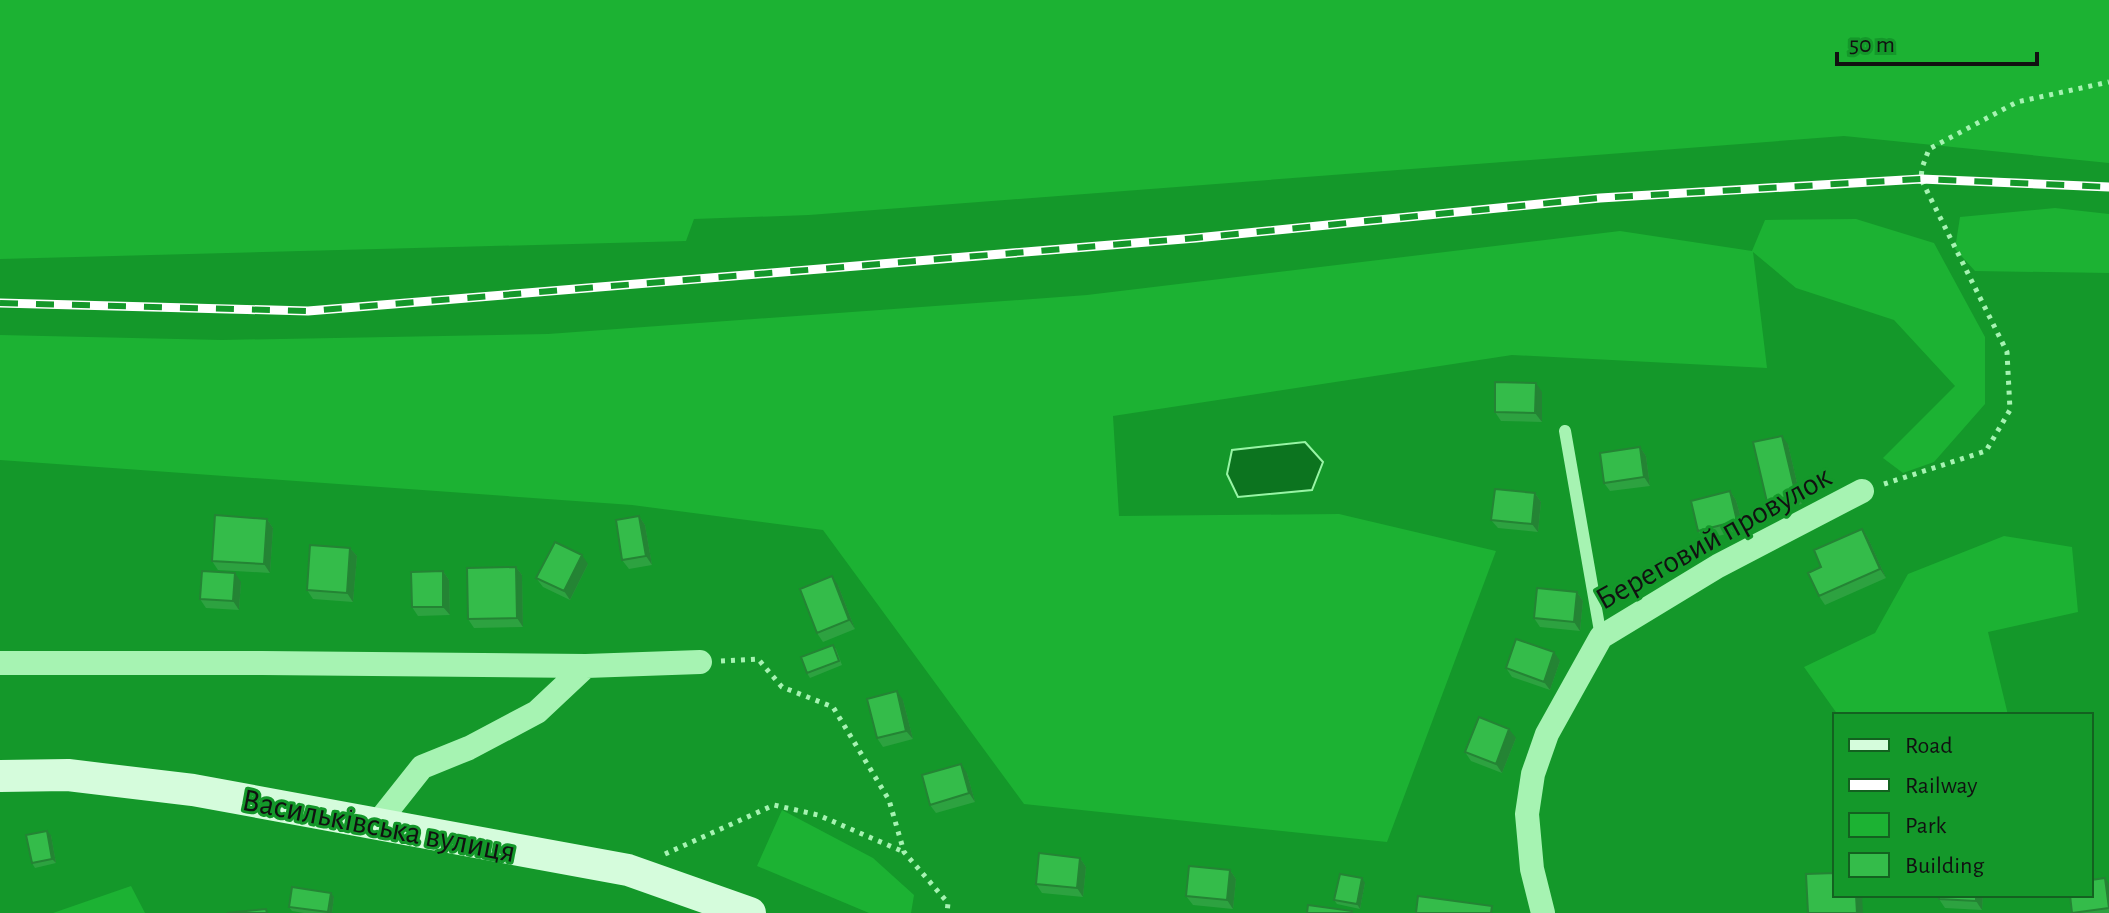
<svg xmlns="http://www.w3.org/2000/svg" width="2109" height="913" viewBox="0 0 2109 913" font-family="'Alegreya Sans',sans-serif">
<rect width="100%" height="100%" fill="#14982a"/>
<path fill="#1cb233" d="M0,0H2109V163L1844,136L809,215L694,219L686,241L0,259Z
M2055,208L2109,214V273L1975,271L1955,249L1960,217Z
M1856,219L1934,243L1985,337V404L1934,462L1903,473L1883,458L1955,386L1894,320L1796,288L1753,252L1767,368L1512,355L1113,416L1119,516L1339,514L1496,551L1387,842L1024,804L823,530L632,505L0,460V335L222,340L548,334L1087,295L1620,231L1752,251L1765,220Z
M2004,536L2072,547L2078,612L1988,632L2008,715H1838L1804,667L1875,633L1908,574Z
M782,810L873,858L914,895L911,913H869L757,866Z
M131,886L145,913H53Z"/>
<path fill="#0c741f" stroke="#98f5a5" stroke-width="2" d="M1305,442L1323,462L1312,490L1238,497L1227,474L1232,450Z"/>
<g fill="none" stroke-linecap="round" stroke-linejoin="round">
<path stroke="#a6f3b2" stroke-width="5" stroke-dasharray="4 6" stroke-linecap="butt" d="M1884,484L1986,451L2010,410L2007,352L1921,179L1922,168L1929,149L2017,102L2109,82
M721,661L758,659L782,687L833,707L889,800L904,852L948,903L947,913
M665,854L774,805L818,815L904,852"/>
<path stroke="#a6f3b2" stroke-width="12" d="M1565,431L1601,637"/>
<path stroke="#a6f3b2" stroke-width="24" d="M0,663H262L586,666L700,662
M376,825L422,767L469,748L537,712L586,666
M1543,913L1532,869L1527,814L1533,774L1547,734L1601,637L1718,566L1862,491"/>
<path stroke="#d5fcdc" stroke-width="32" d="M0,776L68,775L193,790L628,870L750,913"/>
<g stroke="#fff" stroke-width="9">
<path id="rail" d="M0,303L308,311L1196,238L1600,198L1921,179L2109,187"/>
</g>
<use href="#rail" stroke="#14982a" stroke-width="6" stroke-dasharray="18" stroke-linecap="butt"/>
</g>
<path fill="#2da240" d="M1542,392V422L1501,421L1495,412Z
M1788,444L1802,504L1773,511L1767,502Z
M1640,447L1646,456L1650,486L1610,491L1604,483Z
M1730,491L1736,500L1744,529L1704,540L1698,531Z
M1535,493L1541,502L1538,532L1498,528L1491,520Z
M639,516L645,525L652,565L629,569L622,560Z
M267,519L273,528L270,573L218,570L212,561Z
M1862,529L1868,538L1886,578L1825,605L1819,596L1821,567Z
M350,548L357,556L353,602L313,599L307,590Z
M588,564L570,600L543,587L536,578Z
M516,567L522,575L523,627L474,628L468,619Z
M443,571L449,580L450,615L418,616L412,607Z
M241,582L239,610L206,608L200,599Z
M838,585L855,629L823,642L817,633Z
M1577,592L1583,601L1580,631L1540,627L1534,618Z
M833,645L836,649L842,665L810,678L807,673Z
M1560,661L1550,690L1512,677L1506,668Z
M903,700L913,739L883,747L877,738Z
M1516,738L1502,773L1471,761L1465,752Z
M967,773L975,802L936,813L930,805Z
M51,835L56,863L35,868L32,863Z
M1080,858L1086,867L1083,897L1042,893L1036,884Z
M1230,870L1236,879L1233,909L1193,905L1186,896Z
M1365,883L1360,909L1337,904L1334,900Z
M2109,884V913H2072Z
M1983,895L1982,910L1945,908L1939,899Z
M334,897L332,913H304L292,911L289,907Z"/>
<path fill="#248434" d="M1536,383L1542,392V422L1535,413Z
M1782,436L1788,444L1802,504L1796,495Z
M1640,447L1646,456L1650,486L1644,477Z
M1730,491L1736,500L1744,529L1737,521Z
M1535,493L1541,502L1538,532L1532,524Z
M639,516L645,525L652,565L646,556Z
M267,519L273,528L270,573L264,564Z
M1862,529L1868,538L1886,578L1880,569Z
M350,548L357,556L353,602L347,593Z
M582,555L588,564L570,600L564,591Z
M516,567L522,575L523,627L517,618Z
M443,571L449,580L450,615L443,607Z
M235,573L241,582L239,610L233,601Z
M832,576L838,585L855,629L849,620Z
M1577,592L1583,601L1580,631L1574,622Z
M1554,652L1560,661L1550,690L1544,682Z
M897,691L903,700L913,739L906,731Z
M1509,729L1516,738L1502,773L1496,764Z
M961,764L967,773L975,802L969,793Z
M47,831L51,835L56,863L52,859Z
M1080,858L1086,867L1083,897L1077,888Z
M1230,870L1236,879L1233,909L1227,900Z
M1362,878L1365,883L1360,909L1357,904Z
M2105,878L2109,884V904Z
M331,893L334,897L332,913H329Z
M1856,895H1862L1863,913H1857Z
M1976,895H1983L1982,910L1976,901Z"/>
<path fill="#34bc4a" stroke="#248434" stroke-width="2" d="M1495,382L1536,383L1535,413L1495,412Z
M1782,436L1796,495L1767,502L1753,442Z
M1640,447L1644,477L1604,483L1600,453Z
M1495,489L1535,493L1532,524L1491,520Z
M1730,491L1737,521L1698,531L1691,501Z
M215,515L267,519L264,564L212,561Z
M639,516L646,556L622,560L616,520Z
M1862,529L1880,569L1819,596L1808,573L1821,567L1814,550Z
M555,542L582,555L564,591L536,578Z
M310,545L350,548L347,593L307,590Z
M516,567L517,618L468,619L467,568Z
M202,571L235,573L233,601L200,599Z
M443,571V607H412L411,572Z
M832,576L849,620L817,633L800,589Z
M1537,588L1577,592L1574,622L1534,618Z
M1516,639L1554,652L1544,682L1506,668Z
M833,645L839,661L807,673L801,657Z
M897,691L906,731L877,738L867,699Z
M1479,717L1509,729L1496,764L1465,752Z
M961,764L969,793L930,805L922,775Z
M47,831L52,859L32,863L26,835Z
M1039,853L1080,858L1077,888L1036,884Z
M1189,866L1230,870L1227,900L1186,896Z
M1835,873V895H1856L1857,913H1808L1806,874Z
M1340,874L1362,878L1357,904L1334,900Z
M2105,878L2109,908L2072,913L2070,895H2091V880Z
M292,887L331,893L328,912L289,907Z
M1939,895H1976V901L1939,899Z
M1418,896L1492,906L1491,913H1416Z
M1308,905L1352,911V913H1307Z
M266,909L267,913H227Z"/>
<g text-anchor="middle" stroke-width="6" stroke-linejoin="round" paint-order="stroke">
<g font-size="32" fill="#111" stroke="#14982a">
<text transform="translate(1713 537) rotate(-29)" y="11">Береговий провулок</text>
<text transform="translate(379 825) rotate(11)" y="11">Васильківська вулиця</text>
</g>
</g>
<rect x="1833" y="713" width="260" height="184" fill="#14982a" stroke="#136220" stroke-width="2"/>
<rect x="1849" y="739" width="40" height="12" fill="#d5fcdc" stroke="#136220" stroke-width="2"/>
<text x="1905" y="753" font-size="24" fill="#111111">Road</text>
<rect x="1849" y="779" width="40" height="12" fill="#ffffff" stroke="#136220" stroke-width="2"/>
<text x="1905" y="793" font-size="24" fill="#111111">Railway</text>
<rect x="1849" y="813" width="40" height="24" fill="#1cb233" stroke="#136220" stroke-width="2"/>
<text x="1905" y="833" font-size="24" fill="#111111">Park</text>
<rect x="1849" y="853" width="40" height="24" fill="#34bc4a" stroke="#136220" stroke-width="2"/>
<text x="1905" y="873" font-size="24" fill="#111111">Building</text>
<path d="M1837 52v12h200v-12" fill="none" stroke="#111111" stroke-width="4"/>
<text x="1849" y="52" font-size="24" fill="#111111" stroke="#14982a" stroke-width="6" paint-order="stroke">50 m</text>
</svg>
